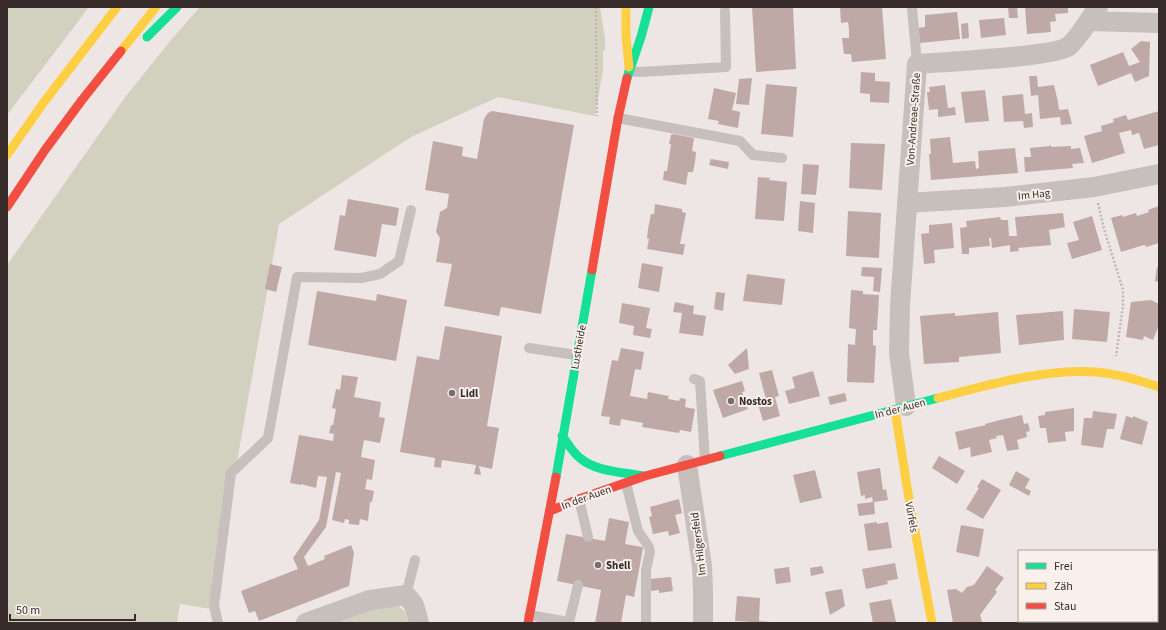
<svg xmlns="http://www.w3.org/2000/svg" width="1166" height="630" viewBox="0 0 1166 630" font-family="'Source Sans 3',sans-serif">
<rect width="100%" height="100%" fill="#ede6e4"/>
<path fill="#d2d1bf" d="M7,7H89L7,115Z
M200,7H600L605,38V51H603V70L595,116L498,97L411,137L279,224L211,609L180,604L177,623H7V265L126,96L171,40Z
M397,605L405,612L408,623H331L374,607Z"/>
<path fill="#bfa9a7" d="M752,7H793L796,69L756,72Z
M840,7H882L886,59L852,62L851,54H844L842,38H849V29L848,22L841,23Z
M1008,7H1017L1018,18H1009Z
M1025,7H1068V13L1055,14L1056,21L1050,22L1051,32L1027,34Z
M957,12L960,39L920,43L918,28L925,27V15Z
M1004,18L1006,35L981,38L979,20Z
M968,23L969,38L962,39L961,24Z
M1141,41L1150,42L1149,76L1135,82L1131,73L1098,86L1090,65L1123,52L1129,66L1140,62L1131,49Z
M861,72L875,73V81L890,82L889,103L870,102V94L860,93Z
M1029,76H1037L1038,87L1054,85L1058,102L1059,109L1060,110L1068,109L1072,124L1061,125L1060,117L1040,119L1038,95L1031,96Z
M752,78L749,105L736,104L739,79Z
M766,84L797,87L793,137L761,134Z
M945,85L948,108L955,107L956,115L938,117V109L929,110L927,92H930L929,87Z
M714,88L736,93L732,110L740,112L738,128L718,124L719,121L708,119Z
M985,90L989,121L965,123L961,92Z
M1023,94L1025,114L1032,113L1033,127L1024,128L1023,121L1004,122L1002,96Z
M492,111L574,125L541,314L501,307L499,316L444,306L452,264L436,262L440,238L436,232L440,212L447,208L449,194L425,190L433,141L463,147L462,156L477,159L484,119L488,113Z
M1159,111V145L1144,149L1139,133L1132,135L1131,130L1119,133L1125,153L1092,163L1084,136L1102,131L1101,126L1114,122L1113,119L1126,115L1128,120Z
M673,134L694,138L692,151L696,152L695,162L693,172H688L686,185L663,180L664,171H667L671,144H669L671,135Z
M950,137L953,163L975,161L976,169L979,168L978,151L1015,148L1018,173L931,180L929,154H931L930,139Z
M851,143L885,144L882,190L849,188Z
M1050,145H1051V147L1071,146V149L1080,148L1084,163L1072,164L1073,168L1025,172L1024,157H1031L1030,148L1050,146Z
M711,159L729,162L728,169L709,165Z
M803,164L819,165L816,195L801,194Z
M758,177L770,178L769,180L787,182L784,221L755,219Z
M348,199L399,208L396,226L382,224L376,257L334,250L340,215L345,216Z
M800,201L815,203L813,233L798,231Z
M655,204L682,209V212L686,213L680,244H685L683,255L647,249L649,239L647,238L648,229L651,214H654Z
M1159,206V243L1146,247L1145,245H1144L1121,252L1111,218L1122,215L1123,217L1136,213L1137,216L1149,212L1148,210Z
M848,211L881,213L879,258L846,256Z
M1063,213L1065,227L1049,230L1051,245L1018,248L1019,251L1010,252V245L992,248L991,238H989L990,246L969,248V254H962L960,228L967,227L966,221L1000,217L1001,220H1008L1009,236H1017L1015,217Z
M1092,216L1102,250L1072,259L1067,243L1079,240L1073,222Z
M952,223L954,248L934,250L935,263L924,264L921,234L929,233V225Z
M642,263L663,267L659,292L638,288Z
M270,264L282,267L276,292L265,289Z
M862,267L882,268L880,292L873,291L874,277L861,276Z
M1157,267L1159,268V282L1155,281Z
M747,274L785,279L782,305L743,301Z
M851,290L863,291V294L879,295L877,330H873V345L876,346L874,383L847,382L848,344L855,345L856,329L849,328Z
M317,291L376,301L377,294L407,300L396,361L308,345Z
M716,292L725,293L723,311L714,309Z
M1151,300L1159,304V325L1153,340L1144,336L1143,340L1126,337L1131,302Z
M675,302L694,306L693,314L706,316L703,336L679,333L682,313L673,312Z
M622,303L650,308L646,328L652,329L650,338L633,335L634,326L619,323Z
M1074,309L1110,312L1107,342L1072,339Z
M1063,311L1064,340L1019,345L1016,315Z
M998,312L1001,353L959,357V362L924,364L920,316L955,313V316Z
M445,326L502,336L487,426L499,428L492,469L479,466L481,475L474,474L476,465L442,460L441,468L434,467L435,458L400,452L417,356L439,360Z
M621,348L644,352L641,370L635,369L630,396L647,399L648,392L669,396L668,399L679,401L680,398L686,399L685,407L695,409L691,432L680,430L679,433L642,427L643,423L621,419L620,426L609,424L610,417L601,416L612,360L618,361Z
M747,348L749,369L735,374L728,365Z
M772,370L779,396L775,397L780,416L763,421L757,401L766,399L759,373Z
M813,371L820,396L789,404L785,391L795,388L792,377Z
M342,375L358,377L354,397L381,402L379,417L385,418L380,443L364,440L361,457L375,460L372,480L367,479L365,489L374,491L372,502H370L368,521L360,519L359,525L349,524V520L345,519L344,523L332,520L341,473L336,472L326,527L304,557L308,566L325,559L324,556L351,545L354,553L349,586L259,621L255,611L249,613L241,591L298,569L293,558L319,520L327,477L318,476L316,488L301,484V485L290,483L299,435L333,441L334,434L329,433L331,425H333L336,409L332,408L336,389L340,390Z
M742,381L745,391L742,392L748,409L723,418L713,390Z
M845,393L847,401L830,405L828,397Z
M1074,408V431L1065,432L1066,441L1048,443L1046,428H1040L1038,416L1045,415V412Z
M1093,411L1117,414L1114,429H1107L1103,448L1081,445L1084,418H1092Z
M1022,415L1024,424L1028,423L1030,431L1026,432L1027,437L1017,440L1019,449L1007,451L1003,435L996,436L997,438L989,440L992,452L971,457L970,447L959,450L955,432L986,425L985,424L1000,420Z
M1126,416L1133,418V416L1148,422L1142,445L1120,439Z
M939,456L965,471L957,484L932,468Z
M880,468L883,490L886,489L888,500L874,502L875,514L859,516L857,504L873,502L872,497L865,499V495L861,496L857,472Z
M815,470L822,498L800,503L793,475Z
M1016,471L1030,479L1025,488L1031,491L1029,496L1009,485Z
M982,479L1001,490L983,519L966,509L979,488L977,487Z
M679,499L682,513L675,515L680,533L669,536L668,531L653,534L649,517L652,516L650,507Z
M609,518L629,522L625,544L642,547L643,548L634,597L626,595L621,623H595L601,590L557,581L566,534L605,541Z
M877,522V524L888,522L892,548L868,551L864,524Z
M961,525L984,529L979,557L956,552Z
M895,563L898,579L887,581L888,584L866,589L862,569Z
M822,566L824,573L811,576L810,568Z
M987,566L1004,578L995,590L997,592L980,615L982,622L953,623L947,590L956,589L962,593L967,587L974,585Z
M789,567L791,582L776,584L774,569Z
M671,577L673,591L659,593V590L651,591L649,579Z
M842,589L845,606L830,615L825,592Z
M737,596L760,598L759,621L770,622V623L735,621Z
M891,599L896,622L873,623L869,603Z"/>
<g fill="none" stroke-linecap="round" stroke-linejoin="round">
<path stroke="#bfb7b4" stroke-width="2.5" stroke-dasharray="2 2" stroke-linecap="butt" d="M596,7L597,116
M1098,203L1104,229L1123,290V306L1116,356"/>
<path stroke="#c6bfbc" stroke-width="10" d="M912,7L917,64
M629,71L640,72L726,67L725,11
M618,118L740,141L753,155L782,158
M529,348L576,355
M694,379L700,381L705,460
M626,483L638,531L649,547L650,552L646,570V623
M579,499L588,537
M406,595L415,560
M529,615L569,622L578,585
M218,623L214,606L231,473L268,438L297,277L361,278L380,274L399,261L411,210"/>
<path stroke="#c6bfbc" stroke-width="20" d="M1089,21L1159,23
M907,203L1005,197L1094,187L1159,174
M906,406L899,353L900,305L917,64C941,62 1056,57 1069,46C1080,36 1089,20 1098,7
M687,465L702,566L703,591V623
M306,623L370,600L406,595L414,605L419,623"/>
<path stroke="#16e098" stroke-width="9" d="M147,37L177,7
M627,78L641,37L649,7
M562,436C568,443 572,452 580,458C596,472 623,472 643,476
M720,456L938,398
M556,477L592,270"/>
<path stroke="#ffcf43" stroke-width="9" d="M626,7V37L629,67
M121,51L156,7
M7,155L44,102L117,7
M938,398C988,385 1045,368 1097,372C1118,374 1139,380 1159,387
M895,410L908,493L932,623"/>
<path stroke="#f24e42" stroke-width="9" d="M7,207L45,150L82,100L121,51
M592,270L618,118L627,78
M550,511L579,499L645,476L720,456
M528,623L556,477"/>
</g>
<g fill="#776d6b" stroke="#f9f0ec" stroke-width="1.5">
<circle cx="452" cy="393" r="4"/>
<circle cx="731" cy="401" r="4"/>
<circle cx="598" cy="565" r="4"/>
</g>
<g text-anchor="middle" stroke-width="4" stroke-linejoin="round" paint-order="stroke">
<g font-size="11" fill="#372c2a" stroke="#f9f0ec">
<text transform="translate(913 119) rotate(-86)" y="4">Von-Andreae-Straße</text>
<text transform="translate(1034 194) rotate(-6)" y="4">Im Hag</text>
<text transform="translate(578 347) rotate(-80)" y="4">Lustheide</text>
<text transform="translate(900 408) rotate(-15)" y="4">In der Auen</text>
<text transform="translate(586 497) rotate(-20)" y="4">In der Auen</text>
<text transform="translate(912 517) rotate(80)" y="4">Vürfels</text>
<text transform="translate(698 544) rotate(-97)" y="4">Im Hilgersfeld</text>
</g>
<g font-size="11" font-weight="bold" fill="#372c2a" stroke="#f9f0ec" text-anchor="start">
<text x="460" y="397">Lidl</text>
<text x="739" y="405">Nostos</text>
<text x="606" y="569">Shell</text>
</g>
</g>
<rect width="1166" height="630" fill="none" stroke="#372c2a" stroke-width="16"/>
<rect x="1018" y="550" width="140" height="72" fill="#f9f0ec" stroke="#aba29e"/>
<rect x="1026" y="563" width="20" height="6" fill="#16e098" stroke="#aba29e"/>
<text x="1054" y="570" font-size="12" fill="#372c2a">Frei</text>
<rect x="1026" y="583" width="20" height="6" fill="#ffcf43" stroke="#aba29e"/>
<text x="1054" y="590" font-size="12" fill="#372c2a">Zäh</text>
<rect x="1026" y="603" width="20" height="6" fill="#f24e42" stroke="#aba29e"/>
<text x="1054" y="610" font-size="12" fill="#372c2a">Stau</text>
<path d="M10 614v6h125v-6" fill="none" stroke="#372c2a" stroke-width="2"/>
<text x="16" y="614" font-size="12" fill="#372c2a" stroke="#f9f0ec" stroke-width="3" paint-order="stroke">50 m</text>
</svg>
